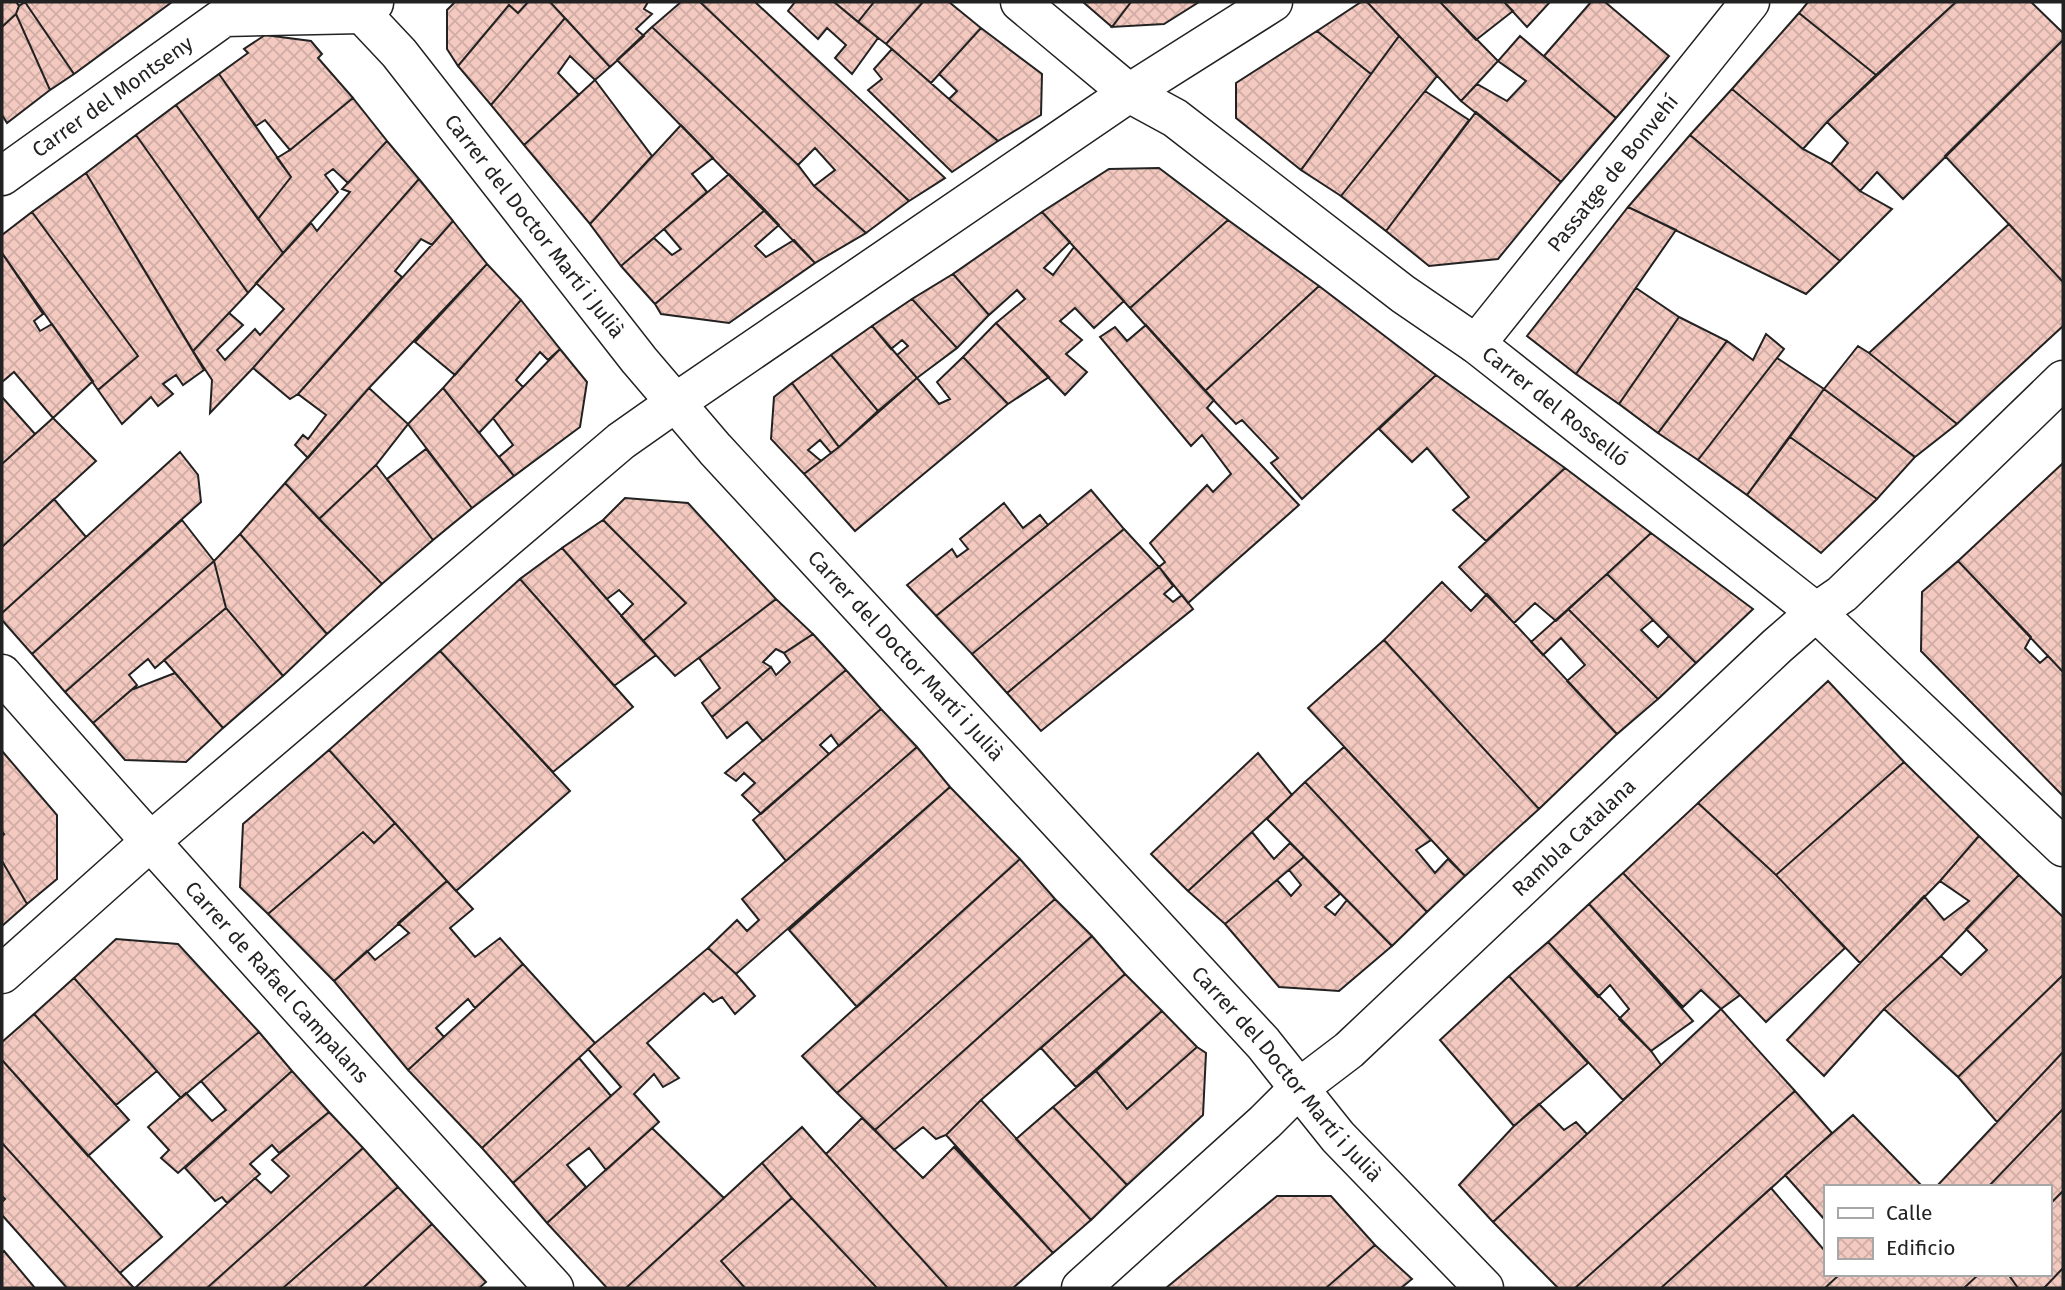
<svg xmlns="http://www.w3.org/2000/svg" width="2065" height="1290" viewBox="0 0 2065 1290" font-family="'Fira Sans',sans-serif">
<defs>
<pattern id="building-cross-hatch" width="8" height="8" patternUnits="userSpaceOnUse" patternTransform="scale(1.75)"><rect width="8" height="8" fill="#f3c9c0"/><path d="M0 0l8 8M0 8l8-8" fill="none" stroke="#d0aca5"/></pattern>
</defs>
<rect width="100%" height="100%" fill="#fff"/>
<path fill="url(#building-cross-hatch)" stroke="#222" stroke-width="2" d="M2,2H16L19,6L16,14L2,27Z
M25,2H172L74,74Z
M25,2L74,74L50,90L16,14L19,6Z
M455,2H528L518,13L509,5L458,66L447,49V10Z
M528,2H550L565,18L491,105L458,66L509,5L518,13Z
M550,2H648L644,9L652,14L636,29L644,36L610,67Z
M681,2H700L909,201L866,233L814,186L835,170L815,148L798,165L652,27Z
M700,2H755L945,178L909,201Z
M795,2H834L878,38L852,74L835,58L846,45L827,28L818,39L788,11Z
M834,2H874L858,22Z
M874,2H923L886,44L858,22Z
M923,2H949L981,28L931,83L886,44Z
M1083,2H1131L1112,27Z
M1131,2H1199L1164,24L1112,27Z
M1361,2H1367L1399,36L1371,74L1317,31Z
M1367,2H1440L1498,61L1461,101Z
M1440,2H1504L1513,11L1476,40Z
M1504,2H1550L1527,27Z
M1591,2H1605L1669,56L1616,118L1544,56Z
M1808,2H1956L1876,75L1799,13Z
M1956,2H2031L2063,33V40L1903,199L1877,172L1860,191L1831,164L1848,143L1827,122Z
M1799,13L1876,75L1827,122L1803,149L1732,89Z
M16,14L50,90L7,123L2,115V27Z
M565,18L610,67L595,80L570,56L558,73L579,95L524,145L491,105Z
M652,27L798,165L814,186L866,233L815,263L617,60Z
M981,28L1042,74L1041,115L998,141L949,99L957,91L939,74Z
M1317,31L1371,74L1301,170L1236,118V83Z
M265,35L311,41L322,54L318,58L353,98L290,150L265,120L256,126L219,74L248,53L244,49Z
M1399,36L1437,76L1341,196L1301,170Z
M1520,36L1616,118L1561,182L1461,101L1477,84L1507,101L1526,81L1498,61Z
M2063,40V282L1945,156Z
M892,49L949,99L998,141L952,172L868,90L882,79L874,69Z
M219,74L291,177L258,219L176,105Z
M595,80L652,156L590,224L524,145Z
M1732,89L1803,149L1831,164L1860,191L1892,209L1840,261L1690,135Z
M1425,91L1469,120L1386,231L1341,196Z
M353,98L387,141L348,183L333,169L325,175L338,192L283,253L258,219L291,177L277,158L290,150Z
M176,105L283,253L248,293L136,135Z
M1476,112L1561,182L1498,259L1429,266L1386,231Z
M681,125L713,158L692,174L707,192L621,266L590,224Z
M136,135L248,293L193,351L86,173Z
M1690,135L1840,261L1806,294L1628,207Z
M387,141L419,179L253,368L210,413L212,380L193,351L229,313L243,325L217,350L225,360L255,329L260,335L284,309L256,283L311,223L317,231L350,192L342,189Z
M1159,168L1228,220L1130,308L1042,212L1109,169Z
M86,173L204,370L183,385L176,375L163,384L173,394L158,406L151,397L122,424L98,390L138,356L32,212Z
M729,174L765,210L655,304L621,266L654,238L672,255L681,249L664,229Z
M419,179L453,221L432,245L421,239L395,271L402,277L298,394L290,399L253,368Z
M1628,207L1676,230L1576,374L1527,336Z
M765,210L779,225L755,246L766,257L794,240L815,263L729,323L661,314L655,304Z
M32,212L138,356L98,390L2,253V235Z
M1042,212L1070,242L1044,268L1053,275L1074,247L1124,301L1094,328L1075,308L1060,321L1082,340L1066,354L1087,372L1065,395L996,323L1025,299L1017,290L989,315L953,274Z
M1228,220L1319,286L1205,391L1130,308Z
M453,221L487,264L369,388L308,458L295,445L303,435L308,439L326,415L298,394Z
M2009,224L2063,282V326L1957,424L1869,353Z
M2,253L43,314L34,321L40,331L52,324L93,381L53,418L14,372L2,382Z
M487,264L521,300L455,375L415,342Z
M953,274L989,315L957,348L912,299Z
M1319,286L1436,375L1302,499L1271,463L1278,458L1242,420L1236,424L1205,391Z
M1636,288L1679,317L1619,404L1576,374Z
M912,299L957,348L917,378L897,355L908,346L902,340L891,349L872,326Z
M521,300L560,349L548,360L540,352L516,380L523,387L479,433L443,388Z
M1679,317L1727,341L1658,433L1619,404Z
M996,323L1049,377L1008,404L963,357Z
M1146,325L1214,400L1207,408L1299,505L1188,603L1159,567L1165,562L1150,543L1207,485L1213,492L1231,474L1202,435L1191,446L1100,337L1115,327L1127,341Z
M872,326L917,378L878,411L831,355Z
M1766,334L1784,349L1698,460L1658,433L1727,341L1753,360Z
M1858,346L1869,353L1957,424L1915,457L1824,389Z
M560,349L587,382L580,427L514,476L499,457L513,445L493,418Z
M831,355L878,411L839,447L792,383Z
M963,357L1008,404L855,531L804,474L839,447L917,378L939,404L950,399L937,382Z
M1777,358L1824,389L1747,495L1698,460Z
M1436,375L1565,468L1486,541L1453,510L1469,497L1427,448L1412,462L1379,429Z
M792,383L839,447L831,453L820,440L808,450L821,461L804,474L771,439L774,397Z
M369,388L408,424L376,465L319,519L285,483Z
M443,388L514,476L472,508L408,424Z
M1824,389L1915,457L1877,499L1790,437Z
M2,397L35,434L2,464Z
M53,418L96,461L2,547V464Z
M1790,437L1877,499L1821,553L1747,495Z
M426,449L472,508L433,540L387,479Z
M180,452L198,475L201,502L32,654L2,620V613Z
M2063,463V672L1958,561Z
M376,465L433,540L382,584L319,519Z
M1565,468L1651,533L1556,621L1535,603L1514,623L1459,567Z
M285,483L382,584L327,634L240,534Z
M1091,490L1124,529L972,654L936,616Z
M625,498L688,503L776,599L675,676L643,641L686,603L603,520Z
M54,499L86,537L2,613V547Z
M1004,503L1023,528L1040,515L1048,525L936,616L907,585L952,549L957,557L968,549L960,539Z
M182,520L214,561L65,692L32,654Z
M603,520L686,603L643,641L621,616L633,604L619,590L607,599L562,548Z
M1124,529L1159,567L1007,693L972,654Z
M1651,533L1753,609L1696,663L1607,574Z
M240,534L327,634L283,676L226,608L214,561Z
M562,548L656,655L614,686L520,579Z
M214,561L226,608L155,668L148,659L129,675L137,685L93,723L65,692Z
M1958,561L2031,637L2025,648L2040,663L2048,656L2063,672V796L1921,651L1922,592Z
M1159,567L1173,586L1164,594L1173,602L1182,595L1193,609L1041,731L1007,693Z
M1607,574L1653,620L1641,630L1658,647L1669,636L1696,663L1658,699L1568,609Z
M520,579L633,707L553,772L440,651Z
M1442,582L1471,611L1487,594L1617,734L1539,809L1384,640Z
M776,599L813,634L784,653L776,649L763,662L771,667L712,717L702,703L720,688L699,658Z
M226,608L283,676L223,728L164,660Z
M1568,609L1658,699L1617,734L1567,681L1585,665L1561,638L1543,655L1531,642Z
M813,634L846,670L763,741L747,722L727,738L712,717L771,667L776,675L790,662L784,653Z
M1384,640L1539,809L1465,876L1308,708Z
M440,651L570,791L456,891L329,750Z
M846,670L881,709L839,746L831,735L820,745L829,754L761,814L742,795L755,783L744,773L736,781L725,773Z
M175,673L223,728L186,762L125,760L93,723L131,690Z
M1828,681L1904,762L1776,875L1698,803Z
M881,709L917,747L786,861L753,820Z
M917,747L950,787L736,974L708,948L737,920L747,931L759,920L742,899Z
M1344,747L1431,840L1416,850L1435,873L1448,859L1465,876L1427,912L1305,782Z
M329,750L395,823L374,843L363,832L268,914L240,887L243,824Z
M2,751L57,815V879L27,904L2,861V836L4,834L2,831Z
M1258,753L1292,795L1188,891L1151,854Z
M1904,762L1979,836L1940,881L1860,963L1776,875Z
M1305,782L1427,912L1392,946L1267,819Z
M950,787L1020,859L857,1007L789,930Z
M1698,803L1776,875L1845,948L1766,1022L1623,873Z
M395,823L447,881L334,981L268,914L363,832L374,843Z
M1252,832L1274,859L1290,843L1304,857L1225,924L1188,891Z
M1979,836L2019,875L1941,956L1884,1009L1824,1076L1787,1040L1924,896L1944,920L1969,901L1940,881Z
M1304,857L1340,894L1325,907L1335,915L1347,900L1392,946L1339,991L1279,987L1225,924L1277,880L1291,896L1301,885L1289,870Z
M1020,859L1055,899L837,1093L802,1056Z
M2,861L27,904L2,926Z
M1623,873L1740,995L1721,1009L1701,990L1683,1007L1589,904Z
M2019,875L2063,917V975L1958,1077L1884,1009L1941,956L1961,975L1987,950L1966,929Z
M447,881L473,909L450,928L475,957L500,938L523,964L475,1008L468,999L436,1028L444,1037L408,1070L334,981L367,951L375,960L409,933L398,923Z
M1055,899L1092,936L875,1130L837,1093Z
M1589,904L1693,1021L1651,1051L1619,1019L1629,1009L1610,985L1598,997L1548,942Z
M1092,936L1125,974L981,1100L946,1135L936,1139L923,1127L894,1150L875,1130Z
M116,939L178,944L259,1032L181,1098L74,978Z
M1548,942L1651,1051L1661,1065L1623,1100L1509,976Z
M708,948L736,974L755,996L735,1014L722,997L713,1002L704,993L647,1043L679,1078L663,1087L654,1074L634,1094L659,1122L606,1170L589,1148L567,1165L586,1187L547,1223L513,1183L621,1087L588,1049Z
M523,964L595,1043L482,1148L408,1070Z
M1125,974L1162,1011L1076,1087L1041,1048Z
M2063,975V1052L1997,1122L1958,1077Z
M1509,976L1588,1063L1514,1126L1440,1040Z
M74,978L157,1071L116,1105L34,1014Z
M1721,1009L1795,1091L1575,1288H1558L1493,1222Z
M1162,1011L1197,1047L1127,1109L1096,1071Z
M34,1014L129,1120L88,1156L2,1060V1042Z
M259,1032L292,1071L178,1173L161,1158L169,1150L148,1127L186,1093L212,1121L226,1110L201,1081Z
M1197,1047L1206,1053L1203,1115L1127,1185L1053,1107L1096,1071L1127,1109Z
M2063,1052V1109L1988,1187H1936Z
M579,1058L611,1096L513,1183L482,1148Z
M2,1060L162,1237L120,1273L2,1143Z
M292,1071L329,1112L279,1153L272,1145L250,1164L260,1174L227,1203L222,1197L215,1201L185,1168Z
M1795,1091L1832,1133L1661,1288H1575Z
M981,1100L1091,1220L1053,1253L946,1135Z
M1539,1104L1564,1130L1576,1122L1587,1134L1493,1222L1459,1185L1514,1126Z
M1053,1107L1127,1185L1091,1220L1016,1139Z
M2063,1109V1191L2049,1205V1187H1988Z
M329,1112L363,1148L207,1288H135L255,1178L271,1193L289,1176L272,1160Z
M1853,1115L1923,1187H1825V1220L1785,1175Z
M862,1118L923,1178L954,1147L1053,1253L1013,1288H948L826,1154Z
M802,1127L826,1154L948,1288H877L792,1198L762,1163Z
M652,1128L724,1198L626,1288H607L547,1223Z
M2,1143L120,1273L134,1288H67L2,1215V1202L5,1199L2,1196Z
M363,1148L398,1187L283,1288H207Z
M762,1163L792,1198L721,1261L745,1288H626Z
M398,1187L432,1224L363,1288H283Z
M1771,1188L1825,1251V1274H1840L1825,1288H1661Z
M2063,1191V1268L2044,1288H2018L2008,1274H2049V1205Z
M1277,1196H1331L1375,1245L1326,1288H1166Z
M792,1198L877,1288H745L721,1261Z
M432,1224L486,1282L479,1288H363Z
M1375,1245L1412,1279L1401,1288H1326Z
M4,1251L35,1288H2V1253Z
M2063,1268V1288H2044Z
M1840,1274H1979L1964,1288H1825Z
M1979,1274H2008L2018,1288H1964Z"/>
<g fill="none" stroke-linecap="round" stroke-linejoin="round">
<g stroke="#222" stroke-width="41">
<path id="pedestrian" d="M151,841L621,441L675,403"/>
</g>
<g stroke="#222" stroke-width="41">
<g id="minor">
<path id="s1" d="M351,2L399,53L639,360L715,449L1263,1043L1338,1137L1484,1288"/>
<path id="s2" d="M1020,2L1129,93L1175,118L1403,294L1476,344L1816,612L2063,847"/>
<path id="s3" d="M2,176L224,17L362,14L374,3"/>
<path id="s4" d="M1476,344L1750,2"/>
<path d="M675,403L1129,93L1273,2"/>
<path id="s5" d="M2,674C184,881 369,1085 554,1288"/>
<path d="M2,974L151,841"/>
<path id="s6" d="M1081,1288L1265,1122L1299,1088L1349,1050L1777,646L1816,612L1842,594L2063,380"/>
</g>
</g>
<use href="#pedestrian" stroke="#fff" stroke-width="38"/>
<use href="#minor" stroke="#fff" stroke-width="38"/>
</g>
<g text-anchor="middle" stroke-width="5" stroke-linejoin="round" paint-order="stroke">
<g font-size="21" fill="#222" stroke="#fff">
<text dy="7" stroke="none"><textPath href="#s3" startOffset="136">Carrer del Montseny</textPath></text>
<text dy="7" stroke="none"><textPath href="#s4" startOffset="219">Passatge de Bonvehí</textPath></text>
<text dy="7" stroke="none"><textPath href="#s1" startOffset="290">Carrer del Doctor Martí i Julià</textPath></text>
<text dy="7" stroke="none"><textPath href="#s2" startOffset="672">Carrer del Rosselló</textPath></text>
<text dy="7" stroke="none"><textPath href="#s1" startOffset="858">Carrer del Doctor Martí i Julià</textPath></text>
<text dy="7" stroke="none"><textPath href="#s6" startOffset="668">Rambla Catalana</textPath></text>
<text dy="7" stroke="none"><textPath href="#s5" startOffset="413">Carrer de Rafael Campalans</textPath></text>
<text dy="7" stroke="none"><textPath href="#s1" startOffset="1424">Carrer del Doctor Martí i Julià</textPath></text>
</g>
</g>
<rect width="2065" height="1290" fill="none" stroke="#222222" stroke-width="7"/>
<rect x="1824" y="1185" width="228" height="91" fill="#ffffff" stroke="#a7a7a7" stroke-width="2"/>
<rect x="1838" y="1208" width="35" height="10" fill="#ffffff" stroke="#a7a7a7" stroke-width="2"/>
<text x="1886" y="1220" font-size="21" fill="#222222">Calle</text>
<rect x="1838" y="1238" width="35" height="21" fill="url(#building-cross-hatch)" stroke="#a7a7a7" stroke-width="2"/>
<text x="1886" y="1255" font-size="21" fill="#222222">Edificio</text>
</svg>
